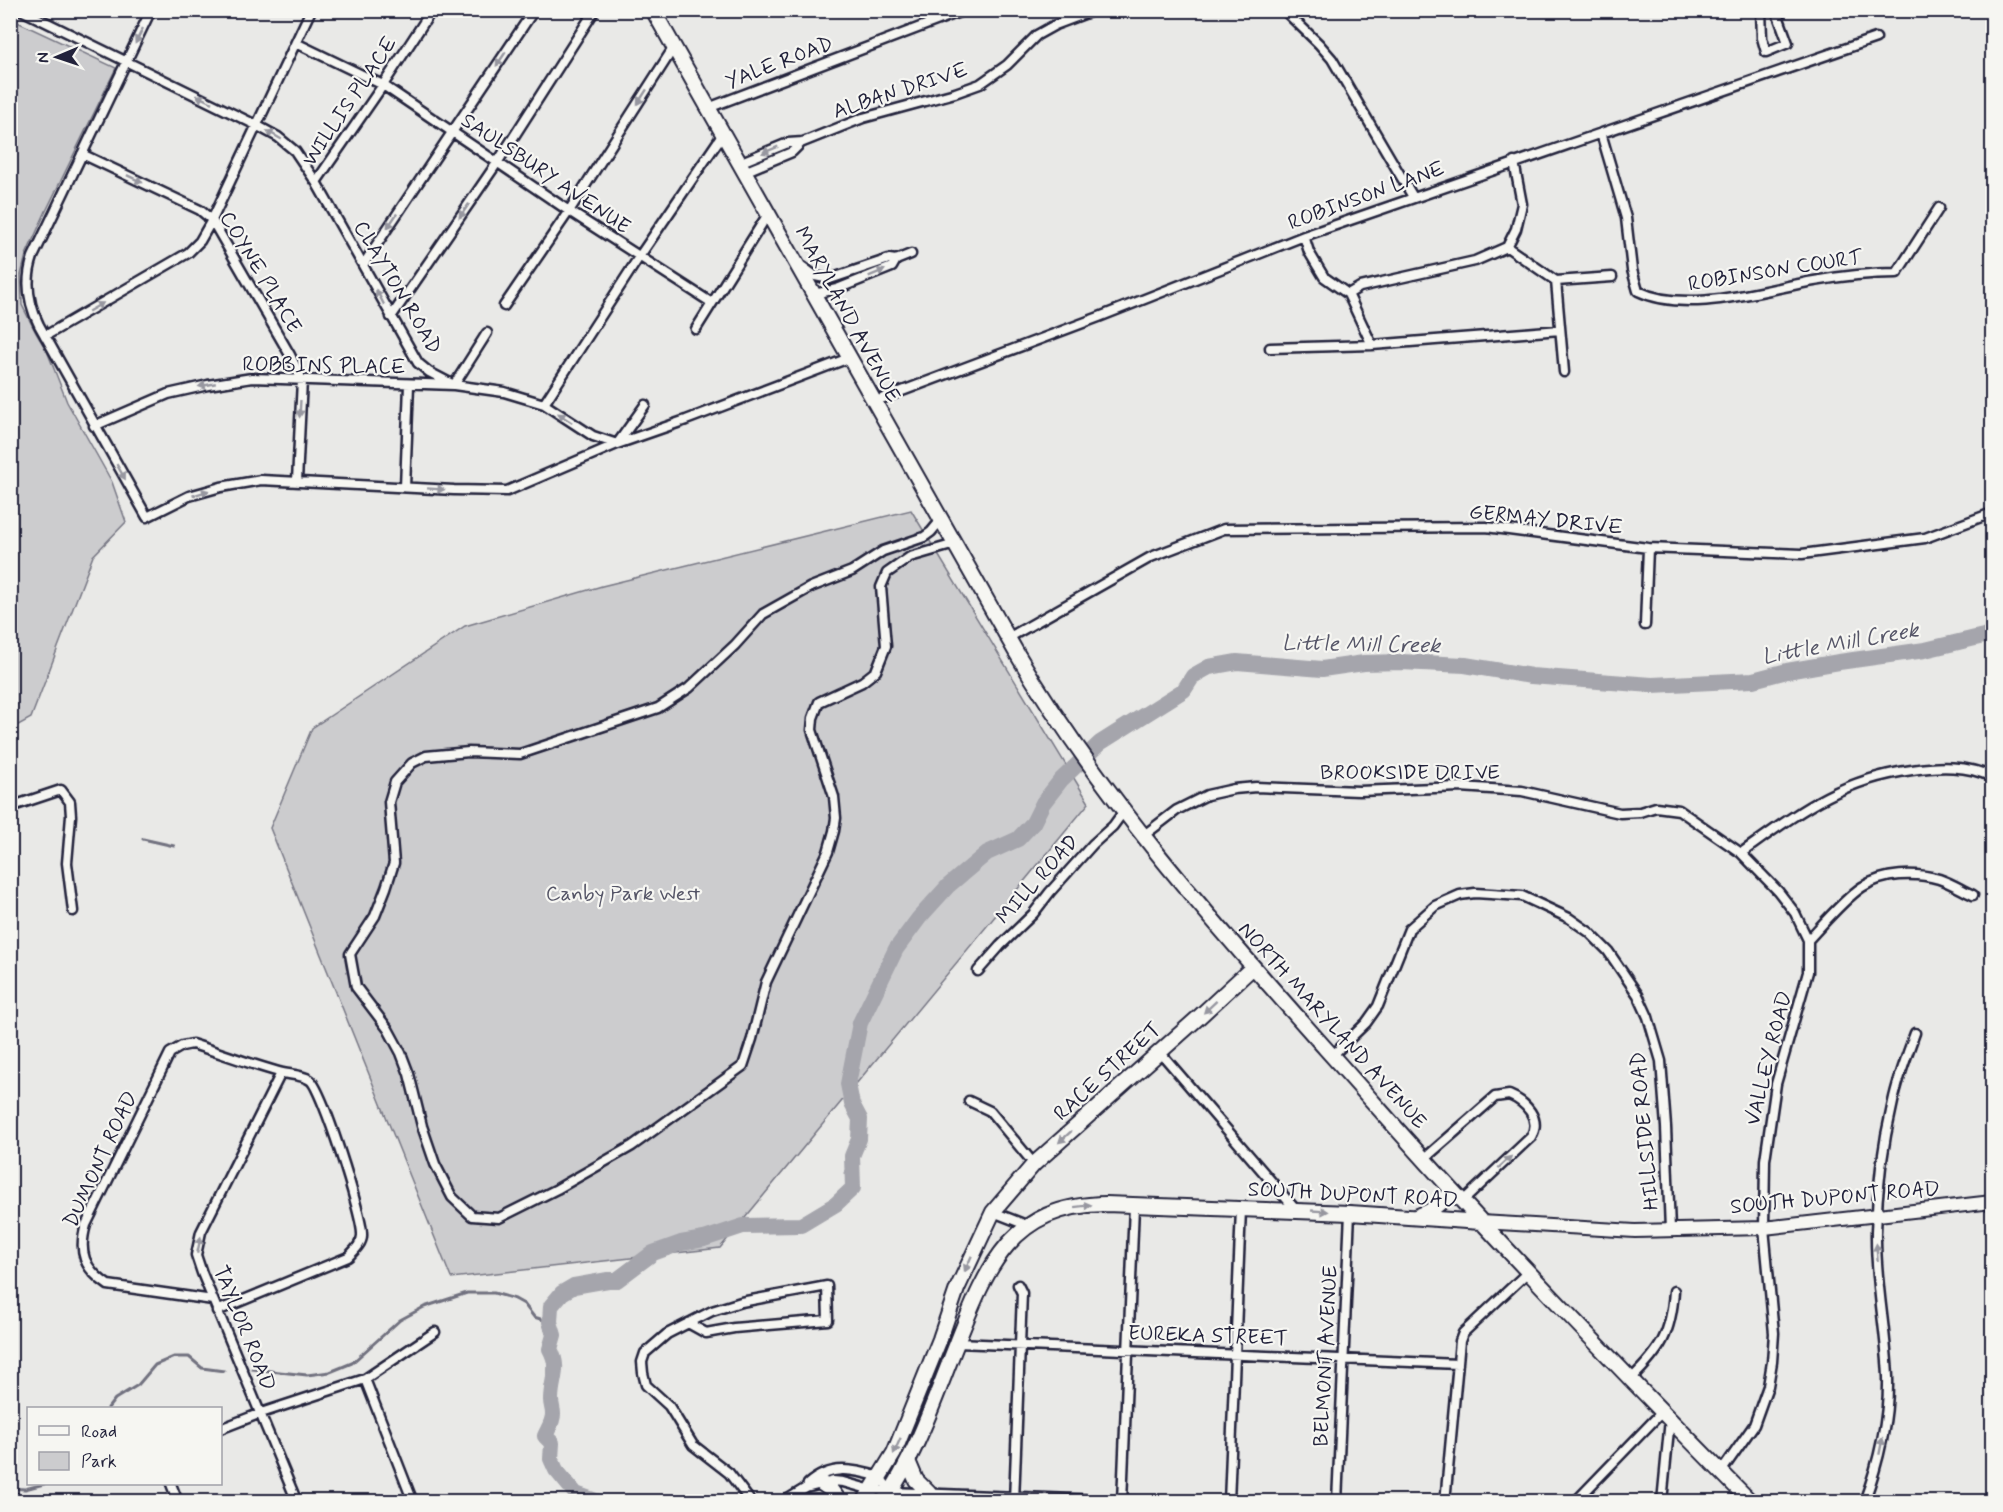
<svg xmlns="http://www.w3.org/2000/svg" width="2003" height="1512" viewBox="0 0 2003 1512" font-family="Mynerve,sans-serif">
<rect width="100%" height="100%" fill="#e9e9e7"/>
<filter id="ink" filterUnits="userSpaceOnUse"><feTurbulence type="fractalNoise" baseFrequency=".0167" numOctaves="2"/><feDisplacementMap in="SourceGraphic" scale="12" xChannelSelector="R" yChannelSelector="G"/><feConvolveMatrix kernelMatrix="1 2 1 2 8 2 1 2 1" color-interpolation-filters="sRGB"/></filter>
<g filter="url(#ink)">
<path fill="#ccccce" stroke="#777784" stroke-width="1.5" d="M11,19L116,68L46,211L26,255L21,275L22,305L36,333L47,351L67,402L112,482L126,522L93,556L31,718L11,729Z
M911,510L1089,803L720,1248L451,1278L270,828L312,728L465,626L602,586Z"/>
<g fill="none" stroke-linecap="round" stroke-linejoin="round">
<path stroke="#71717f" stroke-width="3" d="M143,839L174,846
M252,1369L307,1375L330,1372L352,1363L400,1320L424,1307L467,1293H494L515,1299L524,1304L534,1317L550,1322
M108,1408L115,1399L138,1385L155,1365L174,1357H189L202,1368L224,1371
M10,1488L25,1489L44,1484"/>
<path stroke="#a5a5ac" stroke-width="16" d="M599,1502L576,1494L556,1470L551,1459L552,1443L545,1436C548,1429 553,1422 553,1414C553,1409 551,1405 551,1400C551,1379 561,1369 550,1349L554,1335L550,1322L551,1306L562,1293L574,1286L608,1280H617L653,1253L681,1243L704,1239L743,1226L801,1225L836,1204L853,1188L852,1156L859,1139L860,1119L852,1104L848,1084L860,1023L896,949L919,918L948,886L987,853L1018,839L1033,823L1043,803L1061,780L1100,743L1184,690L1193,676L1209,667L1237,662L1322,669L1364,663L1401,662L1465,665L1531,676L1652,685L1753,680L1787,671L1839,662L1925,650L1992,634"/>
<g stroke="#22223b" stroke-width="13">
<path id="street" d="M21,10L256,125L278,137L295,151L316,182L418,363L429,372L454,385L504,392L544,404L593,436L617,444L686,420L849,358
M151,10L33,257C25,280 28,303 39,325L147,517L189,496L221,487L261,480L454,490L507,491L617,444L645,405
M1284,10L1319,44L1332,59L1413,197
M1761,10L1762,38L1766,52L1788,43L1776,10
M656,16L672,10
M296,43L383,85L569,211L712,303
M708,108L965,10
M1601,133L1626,218L1632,270L1638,291C1687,315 1762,290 1814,281C1842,276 1868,273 1897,273L1939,208
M82,154L200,210L212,220L290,355L302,380L297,481
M739,163L788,143L803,142L863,118L955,93L980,84L1007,65L1037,35L1055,25L1095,10
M744,172L792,152L802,142
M316,182L383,85L432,10
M1304,236L1309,252L1324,277L1348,294L1360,287L1475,261L1507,247L1516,229L1522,204L1514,162
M1507,247L1556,281L1612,277
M363,265L534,10
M803,267L815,276L830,279L889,259L896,260L911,254
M1556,281L1564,372
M814,294L837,289L892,267L896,260
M1348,294L1372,345
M504,306L569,211L674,47
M391,317L497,163L595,10
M696,329L768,214
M45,336L188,253L200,241L212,220L311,10
M1270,348L1372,345L1560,330
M873,402L1099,317L1304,236L1876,38
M544,404L639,257L723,134
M94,426L168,394L208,385L252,378L454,385L487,333
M405,487L409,385
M941,520L931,532L924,537L883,551L852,571L811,587L763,614L735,645L689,688L658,708L520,754L469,752L426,756L412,763L395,782L389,802L394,863L386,888L375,916L350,954L356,987L388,1029L401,1053L409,1074L422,1126L435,1164L452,1197L472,1216L499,1218L557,1189L632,1146L743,1066L752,1039L766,982L828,852L834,831L836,818L834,797L812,730L813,718L819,702L862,682L876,671L886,646L881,587L887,573L910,557L955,544
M1645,625L1648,548
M1008,638L1151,557L1224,529L1486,527L1648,548L1802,554L1925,538L1992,513
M10,807L61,790L70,802L71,816L67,863L73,911
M1143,836L1177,810L1207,795L1234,789L1256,787L1359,791L1460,787L1522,791L1620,813L1640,812L1656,807L1679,810L1741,853L1778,891L1795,913L1808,940
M1741,853C1799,812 1839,780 1912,770C1939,766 1967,765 1992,777
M978,971L1000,946L1033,914L1050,892L1093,844L1113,826L1124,811
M1160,1052L1296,1210
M1332,1056L1366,1023L1378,1006L1409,929L1435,906L1460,895L1475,893L1522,896L1569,918L1589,932L1608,951L1638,995L1648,1017L1661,1061L1666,1127L1670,1230
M281,1073L201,1232L196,1255L202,1273L297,1502
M969,1101L990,1111L1034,1164
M1424,1159L1495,1097L1509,1095C1526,1102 1542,1119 1531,1137L1462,1202
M993,1212L1029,1226
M213,1300L108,1285C84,1269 78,1252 86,1225L170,1053L182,1046L192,1044C221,1053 250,1064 279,1072C288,1075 301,1074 310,1080C322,1088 362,1215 362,1234C363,1243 354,1251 348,1257L217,1311
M688,1323L706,1333L734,1328L828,1320L827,1286L741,1302L712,1311L667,1334L645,1353L642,1362L643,1373L646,1385L669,1406L693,1445L729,1473L751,1502
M957,1343L1458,1364
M365,1379L413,1502
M1631,1379C1661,1350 1671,1334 1674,1291
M220,1429L261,1413L365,1379L435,1332
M1721,1472L1754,1425L1768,1386L1772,1362L1774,1333L1764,1228L1765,1160L1776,1084L1808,972V940C1823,924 1844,899 1862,887C1884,873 1915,872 1939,879C1951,883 1962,890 1973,895
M171,1484L178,1502
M808,1484C831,1464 853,1469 880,1477L891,1492
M15,1498L16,1502
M1014,1501L1022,1293L1018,1285
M783,1502L806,1488L833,1481L843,1482L872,1490L891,1492L1152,1502
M1122,1502L1134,1206
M1229,1502L1241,1209
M1337,1502L1350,1213
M1445,1502L1460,1341L1463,1333L1528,1272
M1575,1502L1662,1412
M1662,1502L1670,1419
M1864,1502C1879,1462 1889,1420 1888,1377C1886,1329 1875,1281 1876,1232C1877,1189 1883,1144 1893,1102C1898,1078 1907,1055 1915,1033"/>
</g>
<g stroke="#22223b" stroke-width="16">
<path id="secondary" d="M1481,1222L1635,1231L1764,1228L1992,1202"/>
</g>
<g stroke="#22223b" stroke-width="18">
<path id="primary" d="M653,10L1016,652C1101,797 1214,923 1325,1048C1372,1100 1417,1153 1465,1204C1558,1305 1654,1404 1751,1502
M1416,1217L1430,1211L1453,1192
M908,1461L916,1480L929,1493
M821,1483L831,1490L840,1502
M864,1502L894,1453L940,1339L957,1289L993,1212L1034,1164L1199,1017L1253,967
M884,1502C916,1456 936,1395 957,1343C987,1267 1011,1205 1106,1204L1350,1213L1481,1222"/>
</g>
<use href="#street" stroke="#f6f6f2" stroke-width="8"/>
<use href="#secondary" stroke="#f6f6f2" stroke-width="12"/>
<use href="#primary" stroke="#f6f6f2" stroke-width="14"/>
</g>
<defs><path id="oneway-solid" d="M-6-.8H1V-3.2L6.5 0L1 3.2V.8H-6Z" transform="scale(1.5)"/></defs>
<g fill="#9797a0">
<use href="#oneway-solid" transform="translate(139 36) rotate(116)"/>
<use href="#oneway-solid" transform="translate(501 59) rotate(124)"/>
<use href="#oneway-solid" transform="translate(642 97) rotate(123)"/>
<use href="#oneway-solid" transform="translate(204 99) rotate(-154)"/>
<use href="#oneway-solid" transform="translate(274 135) rotate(-150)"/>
<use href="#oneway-solid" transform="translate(770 150) rotate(158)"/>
<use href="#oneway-solid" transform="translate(135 179) rotate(26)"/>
<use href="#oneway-solid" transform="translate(464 211) rotate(125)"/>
<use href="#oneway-solid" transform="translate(392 221) rotate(124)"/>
<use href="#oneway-solid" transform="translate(877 273) rotate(-22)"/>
<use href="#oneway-solid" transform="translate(380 297) rotate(-118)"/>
<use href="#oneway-solid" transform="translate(96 307) rotate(-30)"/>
<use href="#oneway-solid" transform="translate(207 385) rotate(169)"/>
<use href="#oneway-solid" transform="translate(300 409) rotate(93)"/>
<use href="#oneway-solid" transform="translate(565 418) rotate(-146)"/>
<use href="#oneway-solid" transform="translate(121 472) rotate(60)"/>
<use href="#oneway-solid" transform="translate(436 489) rotate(4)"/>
<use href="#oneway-solid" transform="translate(201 493) rotate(-17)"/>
<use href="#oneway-solid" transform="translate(1210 1007) rotate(137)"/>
<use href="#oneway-solid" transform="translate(1065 1137) rotate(138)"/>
<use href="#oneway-solid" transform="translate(1505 1162) rotate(-42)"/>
<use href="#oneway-solid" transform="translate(1083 1206) rotate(-7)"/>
<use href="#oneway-solid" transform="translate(1320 1211) rotate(3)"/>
<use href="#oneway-solid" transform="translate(199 1245) rotate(-78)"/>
<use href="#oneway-solid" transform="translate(1877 1252) rotate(-94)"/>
<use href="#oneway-solid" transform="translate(968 1264) rotate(114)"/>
<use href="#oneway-solid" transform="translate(897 1446) rotate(114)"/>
<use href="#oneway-solid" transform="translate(1881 1446) rotate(-79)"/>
</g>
</g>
<g text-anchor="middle" stroke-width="4.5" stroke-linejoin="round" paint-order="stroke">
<g font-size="21" fill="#22223b" stroke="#f6f6f2">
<text transform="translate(779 62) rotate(-21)" y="7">YALE ROAD</text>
<text transform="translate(900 90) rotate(-18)" y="7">ALBAN DRIVE</text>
<text transform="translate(349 101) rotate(-56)" y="7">WILLIS PLACE</text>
<text transform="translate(546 173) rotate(34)" y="7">SAULSBURY AVENUE</text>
<text transform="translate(1366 195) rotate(-20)" y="7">ROBINSON LANE</text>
<text transform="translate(1775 270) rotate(-9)" y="7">ROBINSON COURT</text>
<text transform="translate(261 272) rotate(59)" y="7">COYNE PLACE</text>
<text transform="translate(398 287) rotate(59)" y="7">CLAYTON ROAD</text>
<text transform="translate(848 314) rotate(61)" y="7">MARYLAND AVENUE</text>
<text transform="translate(324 365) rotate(1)" y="7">ROBBINS PLACE</text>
<text transform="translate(1546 519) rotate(6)" y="7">GERMAY DRIVE</text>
<text x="1410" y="779">BROOKSIDE DRIVE</text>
<text transform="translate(1037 879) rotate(-48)" y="7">MILL ROAD</text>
<text transform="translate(1333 1025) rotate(48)" y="7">NORTH MARYLAND AVENUE</text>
<text transform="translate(1768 1058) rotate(-76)" y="7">VALLEY ROAD</text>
<text transform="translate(1107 1071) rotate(-42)" y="7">RACE STREET</text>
<text transform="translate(1644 1131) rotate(-95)" y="7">HILLSIDE ROAD</text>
<text transform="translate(100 1159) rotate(-65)" y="7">DUMONT ROAD</text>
<text transform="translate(1353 1194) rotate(3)" y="7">SOUTH DUPONT ROAD</text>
<text transform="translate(1835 1197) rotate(-5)" y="7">SOUTH DUPONT ROAD</text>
<text transform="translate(245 1328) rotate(68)" y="7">TAYLOR ROAD</text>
<text transform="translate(1208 1335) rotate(2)" y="7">EUREKA STREET</text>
<text transform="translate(1325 1356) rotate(-87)" y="7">BELMONT AVENUE</text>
</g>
<g font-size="21" fill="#555567" stroke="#f6f6f2">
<text x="623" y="900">Canby Park West</text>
</g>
<g font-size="22" font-style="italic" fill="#565668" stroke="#f6f6f2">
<text transform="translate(1840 642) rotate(-10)" y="8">Little Mill Creek</text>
<text transform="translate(1361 643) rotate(1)" y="8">Little Mill Creek</text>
</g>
</g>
<rect width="2003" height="1512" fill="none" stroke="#f6f6f2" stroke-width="36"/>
<rect x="18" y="18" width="1967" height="1476" fill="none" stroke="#22223b" stroke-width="2" filter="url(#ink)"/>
<rect x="27" y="1407" width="195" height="78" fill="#f6f6f2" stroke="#a1a1a9" stroke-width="1.5"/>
<rect x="39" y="1426" width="30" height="9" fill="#f6f6f2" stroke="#a1a1a9" stroke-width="1.5"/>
<text x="81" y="1437" font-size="18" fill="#22223b">Road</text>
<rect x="39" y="1452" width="30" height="18" fill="#ccccce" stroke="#a1a1a9" stroke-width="1.5"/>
<text x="81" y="1467" font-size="18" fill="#22223b">Park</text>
<g transform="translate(57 57) rotate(268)" stroke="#f6f6f2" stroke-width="4.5" paint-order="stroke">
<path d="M0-4.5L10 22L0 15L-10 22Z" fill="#22223b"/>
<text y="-9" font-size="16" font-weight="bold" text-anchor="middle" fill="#22223b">N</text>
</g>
</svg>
